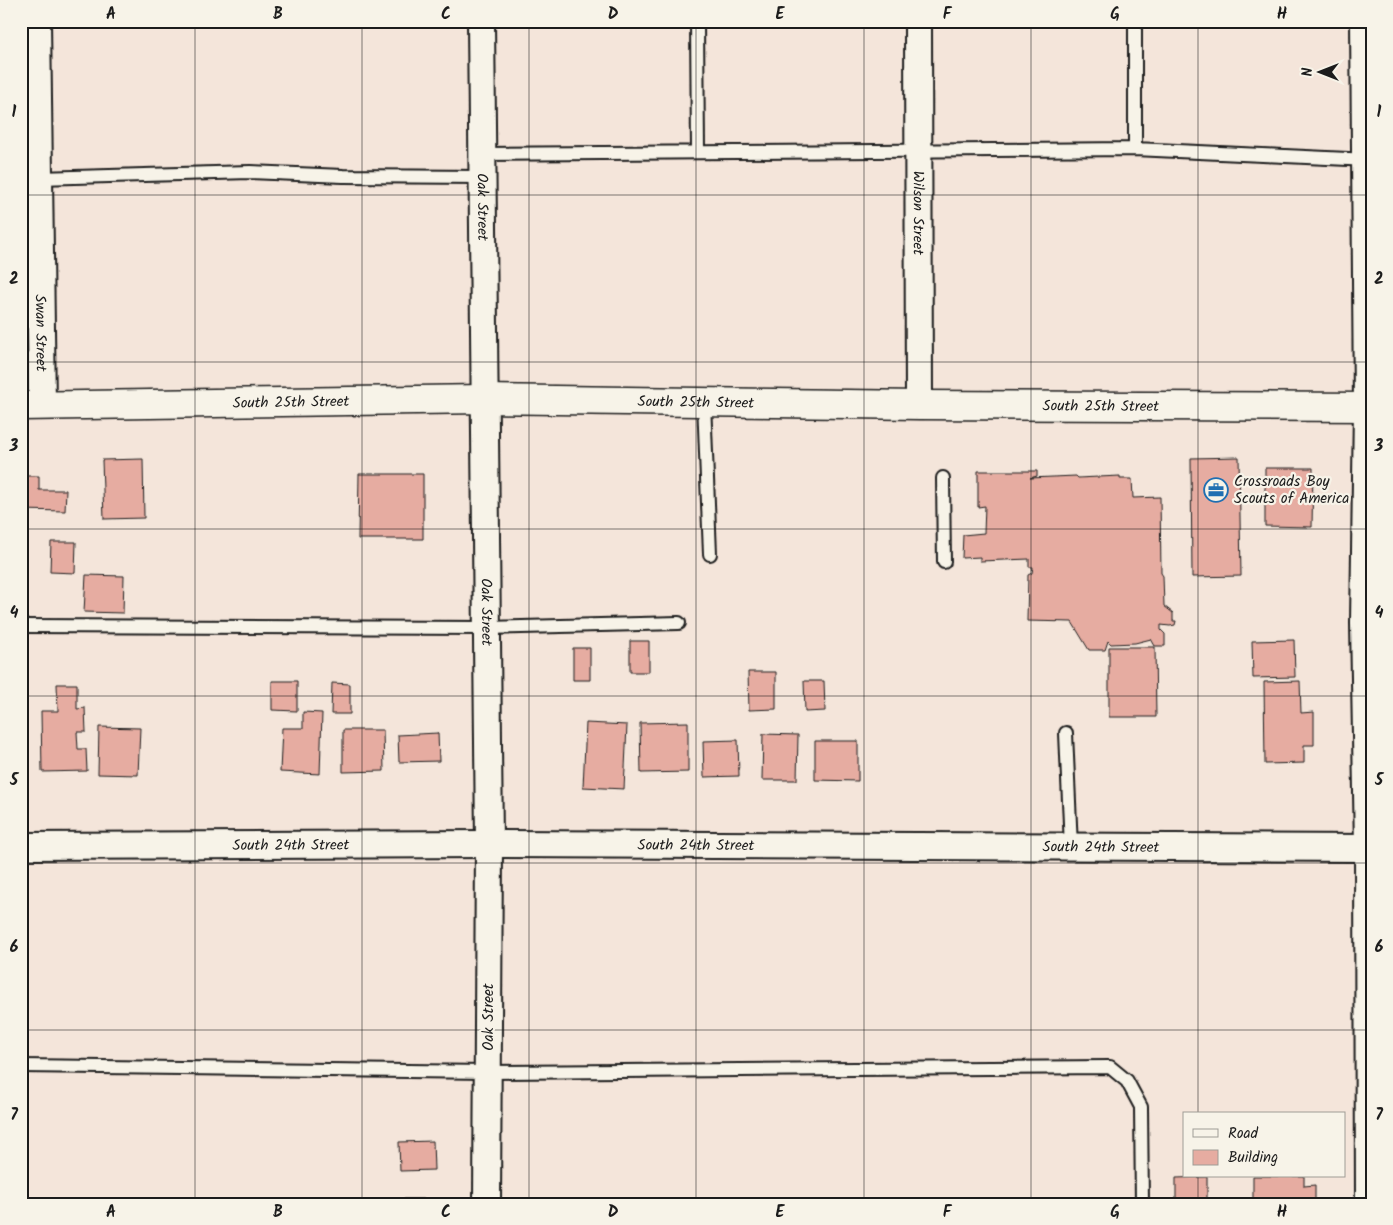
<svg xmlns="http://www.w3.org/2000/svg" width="1393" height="1225" viewBox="0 0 1393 1225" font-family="Kalam,sans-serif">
<rect width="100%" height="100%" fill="#f4e5da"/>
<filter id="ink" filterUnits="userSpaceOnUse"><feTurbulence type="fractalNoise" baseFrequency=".02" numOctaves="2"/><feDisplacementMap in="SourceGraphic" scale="10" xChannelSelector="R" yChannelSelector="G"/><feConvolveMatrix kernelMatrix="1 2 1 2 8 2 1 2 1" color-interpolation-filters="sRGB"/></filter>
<g filter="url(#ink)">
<path fill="#e6aca1" stroke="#1c1c1c" d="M1239,457L1241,576L1192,577L1191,458Z
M143,459L144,518L104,519L102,460Z
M1265,468H1313L1312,527L1265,526Z
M978,471H1037V476L1030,478L1076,476L1078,478L1120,476V479H1132L1133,498L1160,497L1161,573L1163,576L1164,606L1173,613V621H1176L1175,625L1170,626L1161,625V630L1165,634V646H1155L1151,639L1135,643L1111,644L1108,641L1105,650H1089L1072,622L1027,621L1028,575L1032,573L1033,567H1029V559L980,561V557L962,558L963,535L984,533L985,506L978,507Z
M359,474H423V539H358Z
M21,476H39V490H66L65,511L21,510Z
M51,542H76L75,573L50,572Z
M86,575L124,576L123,613L84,612Z
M1294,640L1295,677L1253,678L1252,641Z
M630,641H649V672H630Z
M1109,647H1155L1156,717H1109Z
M573,648H590V680H573Z
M748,672H776V709L749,710Z
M272,681H297V711L272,710Z
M804,681H824L825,711L805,712Z
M1300,681L1301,713L1314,712V745H1304V763L1265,764L1264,682Z
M332,683L350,684V714H331Z
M57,684H77V709L85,708L86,732H77L78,749H86L87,771L42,772L41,711H58Z
M303,712L322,713L320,774L280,772L282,728H303Z
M688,722V772L641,773L640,723Z
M586,723L627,725L624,789L583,787Z
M99,727L140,728L138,775L98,774Z
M343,730H383L384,771L343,772Z
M438,733L439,761L399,762L398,735Z
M763,734L798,735L797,780H762Z
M738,740L739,776L704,777L703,741Z
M815,741H858V781L815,780Z
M433,1141L434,1170L400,1171L399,1142Z
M1253,1176H1304V1186L1315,1185V1204H1253Z
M1207,1177V1204H1176V1178Z
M383,1199H439V1204H383Z"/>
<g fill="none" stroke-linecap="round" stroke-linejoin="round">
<g stroke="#1c1c1c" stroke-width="16">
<path id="service" d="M697,21L698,152
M1135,21V149
M482,154L1135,149L1369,160
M39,178L250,172L343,176L483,177
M704,402L710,554
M943,478L944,562
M21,626L487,628L679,623
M1066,733L1071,847
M21,1066L488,1072L1110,1067L1127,1081L1141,1107L1142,1204"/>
</g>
<g stroke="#1c1c1c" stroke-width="30">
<g id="minor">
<path id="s1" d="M37,21L42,406"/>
<path id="s2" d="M481,21L489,844L487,1204"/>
<path id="s3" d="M918,21L919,405"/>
<path d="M1364,21L1367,407L1364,623L1368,848L1369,1204"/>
<path id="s4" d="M21,846L489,844L1372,848"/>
</g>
</g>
<g stroke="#1c1c1c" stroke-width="31">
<g id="secondary">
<path id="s5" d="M21,406L484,399L919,405L1372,407"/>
</g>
</g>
<use href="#service" stroke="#f7f3e8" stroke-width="12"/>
<use href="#minor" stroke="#f7f3e8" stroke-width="26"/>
<use href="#secondary" stroke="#f7f3e8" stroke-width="28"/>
</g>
</g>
<path fill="none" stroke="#1c1c1c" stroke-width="1" stroke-opacity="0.55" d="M195,21V1204M362,21V1204M529,21V1204M696,21V1204M864,21V1204M1031,21V1204M1198,21V1114M21,195H1372M21,362H1372M21,529H1372M21,696H1372M21,863H1372M21,1030H1372M1198,1176V1204"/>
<defs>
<g id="office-ring" transform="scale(1.25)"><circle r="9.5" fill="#f7f3e8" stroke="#1f6fb2" stroke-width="1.5"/><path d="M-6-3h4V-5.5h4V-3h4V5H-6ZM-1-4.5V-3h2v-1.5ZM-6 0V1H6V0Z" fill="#1f6fb2"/></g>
</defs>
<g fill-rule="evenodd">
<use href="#office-ring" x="1216" y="490"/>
</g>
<g text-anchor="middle" stroke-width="4.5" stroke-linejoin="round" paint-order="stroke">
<g font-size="15" fill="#1c1c1c" stroke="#f7f3e8">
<text dy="5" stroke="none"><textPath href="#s2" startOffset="186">Oak Street</textPath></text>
<text dy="5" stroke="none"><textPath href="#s3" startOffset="192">Wilson Street</textPath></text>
<text dy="5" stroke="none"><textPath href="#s1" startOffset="312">Swan Street</textPath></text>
<text dy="5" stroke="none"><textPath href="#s5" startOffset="270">South 25th Street</textPath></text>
<text dy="5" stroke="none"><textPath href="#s5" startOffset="675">South 25th Street</textPath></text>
<text dy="5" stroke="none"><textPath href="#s5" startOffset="1080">South 25th Street</textPath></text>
<text dy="5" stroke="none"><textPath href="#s2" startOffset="591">Oak Street</textPath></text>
<text dy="5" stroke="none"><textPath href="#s4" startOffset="270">South 24th Street</textPath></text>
<text dy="5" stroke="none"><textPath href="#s4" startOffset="675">South 24th Street</textPath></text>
<text dy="5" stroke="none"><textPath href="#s4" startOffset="1080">South 24th Street</textPath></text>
<text transform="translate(488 1017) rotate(-90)" y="5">Oak Street</text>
</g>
<g font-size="15" fill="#1c1c1c" stroke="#f7f3e8" text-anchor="start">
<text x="1234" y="486">Crossroads Boy<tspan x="1234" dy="17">Scouts of America</tspan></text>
</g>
</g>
<rect width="1393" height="1225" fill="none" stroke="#f7f3e8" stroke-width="55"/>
<rect x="1183" y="1112" width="162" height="65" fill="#f7f3e8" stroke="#9f9d96"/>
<rect x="1193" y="1129" width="25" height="8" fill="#f7f3e8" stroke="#9f9d96"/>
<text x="1228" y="1138" font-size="15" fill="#1c1c1c">Road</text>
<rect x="1193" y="1150" width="25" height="15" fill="#e6aca1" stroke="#9f9d96"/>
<text x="1228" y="1162" font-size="15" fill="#1c1c1c">Building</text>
<g transform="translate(1320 72) rotate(270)" stroke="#f7f3e8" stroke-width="4" paint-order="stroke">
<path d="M0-4L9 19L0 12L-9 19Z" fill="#1c1c1c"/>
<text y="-8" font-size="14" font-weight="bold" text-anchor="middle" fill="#1c1c1c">N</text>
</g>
<rect x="28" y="28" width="1338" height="1170" fill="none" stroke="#1c1c1c" stroke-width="2"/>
<g font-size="16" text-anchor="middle" font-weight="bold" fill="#1c1c1c">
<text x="111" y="19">A</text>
<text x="278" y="19">B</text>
<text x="446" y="19">C</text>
<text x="613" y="19">D</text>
<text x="780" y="19">E</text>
<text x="947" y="19">F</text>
<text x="1115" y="19">G</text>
<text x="1282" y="19">H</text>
<text x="14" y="117">1</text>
<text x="1379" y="117">1</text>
<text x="14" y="284">2</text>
<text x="1379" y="284">2</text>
<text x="14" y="451">3</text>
<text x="1379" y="451">3</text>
<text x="14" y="618">4</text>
<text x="1379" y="618">4</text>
<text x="14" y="785">5</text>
<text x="1379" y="785">5</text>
<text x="14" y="952">6</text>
<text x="1379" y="952">6</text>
<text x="14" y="1120">7</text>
<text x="1379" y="1120">7</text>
<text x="111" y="1217">A</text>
<text x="278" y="1217">B</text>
<text x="446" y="1217">C</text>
<text x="613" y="1217">D</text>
<text x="780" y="1217">E</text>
<text x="947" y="1217">F</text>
<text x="1115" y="1217">G</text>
<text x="1282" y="1217">H</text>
</g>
</svg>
